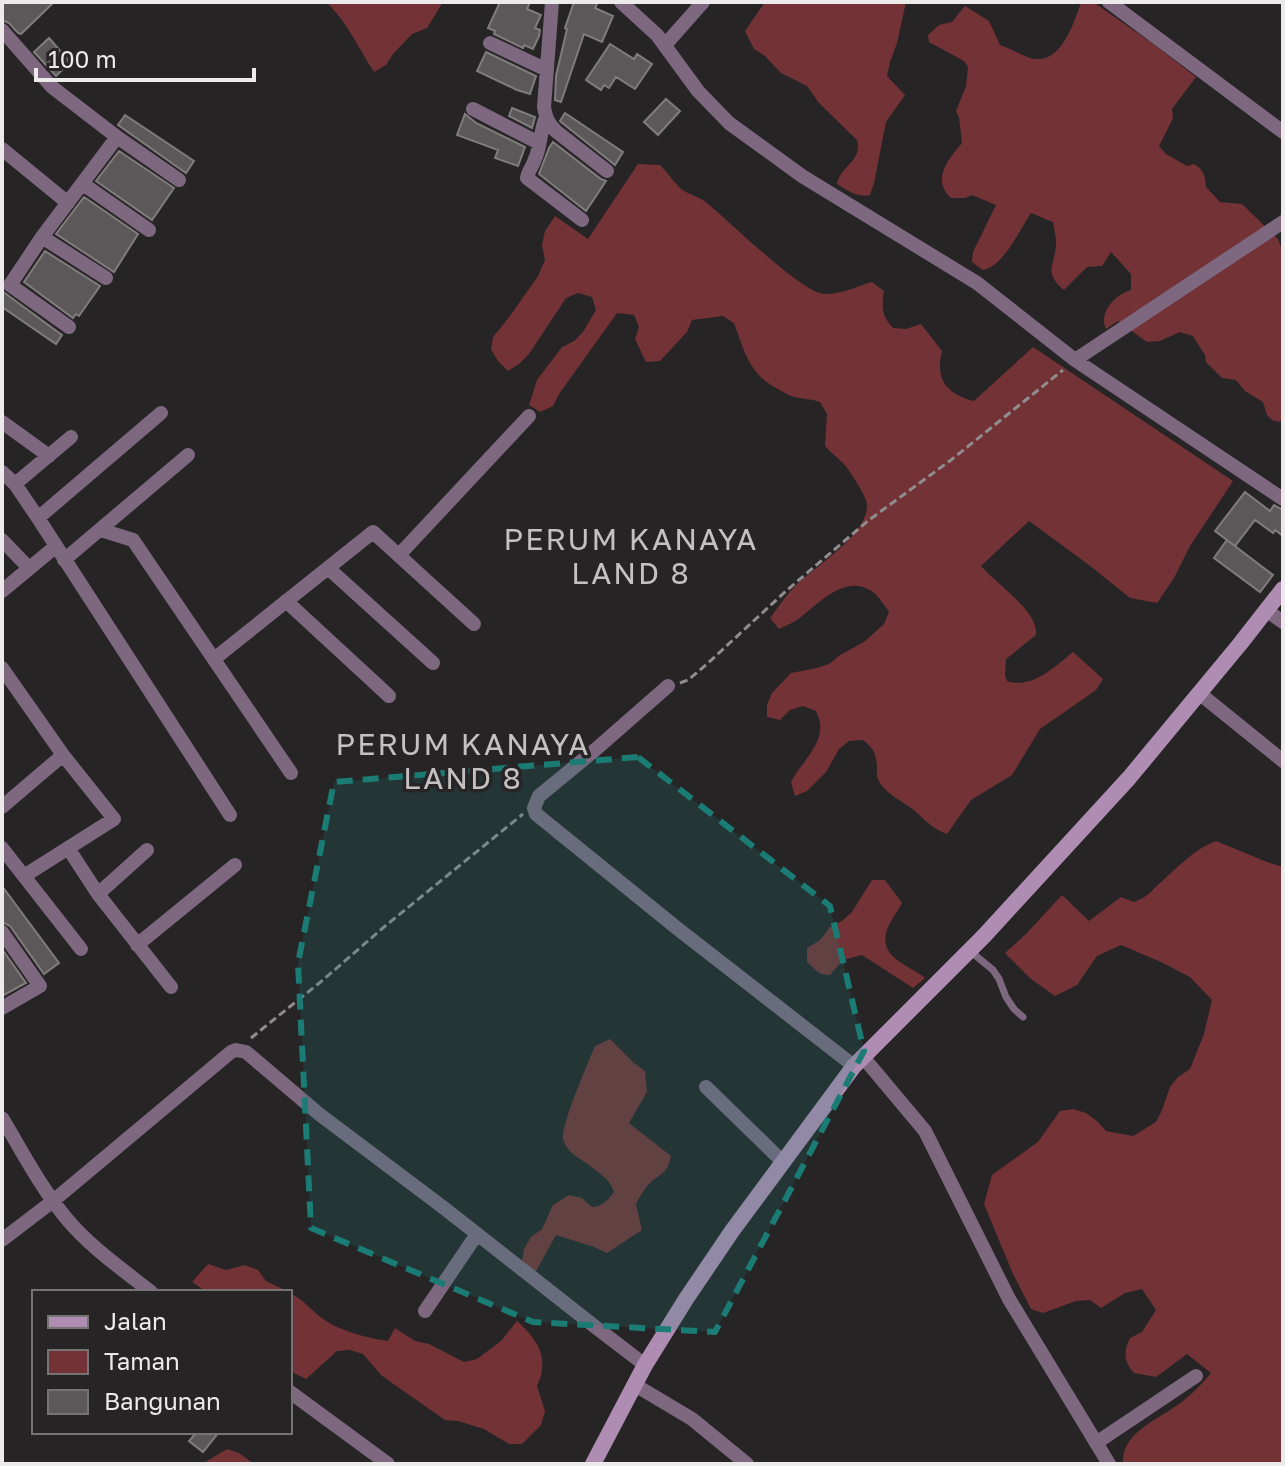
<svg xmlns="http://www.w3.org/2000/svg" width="1285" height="1466" viewBox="0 0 1285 1466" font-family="'Golos Text',sans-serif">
<rect width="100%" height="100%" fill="#272426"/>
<path fill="#733236" d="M326,2H443L427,28L412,34L393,54L386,65L374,72C359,49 346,20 326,2Z
M765,2H906L897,43L890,62L887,76L905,95L886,122L874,183L870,195C857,198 847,190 837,184C840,166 863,161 857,140L819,103L807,86L781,73L765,56L754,49L745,31Z
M1093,2L1152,43L1196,77L1172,109L1173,118L1159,146L1166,154L1187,166L1194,164C1204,170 1205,175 1206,187L1220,202L1242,204L1278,239L1283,252V419L1279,422L1272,420L1267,415L1263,402L1245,391L1236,380L1222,378L1206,362L1205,355L1193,336L1180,332L1160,341L1147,342L1118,321L1106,329C1098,312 1116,294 1131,290V274L1111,252L1102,266L1087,267L1064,290C1042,272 1056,264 1056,242C1056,236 1054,229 1053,222L1031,213C1020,229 1004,266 983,270L972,262L973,252L996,205L972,195L965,198H951C931,180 948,159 962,143L959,117L956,111L966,86L968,67L964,61L929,42L928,35L939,25L952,22L965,6L989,21L1000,45C1010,48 1027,59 1036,59C1063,61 1074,21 1081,3Z
M638,164L660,165C667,172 673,181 680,188C688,195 699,196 707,203C729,221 801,292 824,294C839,295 858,286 872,282L884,291C882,308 881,315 893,328L906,329L921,324L942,351C935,379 946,394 974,401L1033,347L1233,481L1190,546L1174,578L1157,603L1130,598L1089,565L1029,521L981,566C995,583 1039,611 1036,635L1006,659L1005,675L1007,681C1031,690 1056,666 1073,652L1103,679L1096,690L1040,729L1012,775L971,800L947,834C933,829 926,821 916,812C904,801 885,795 878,779C876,775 877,771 877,766C876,753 873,748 863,740L849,741L839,749L826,772L807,791L795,796L791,782C800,764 823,746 820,723C820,719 817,715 816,711L803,706L790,710L780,720L767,717V705L772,693L791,673L817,668L829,664L840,655L864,642L884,624L889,612C885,606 879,597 873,592C847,573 820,602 801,617C795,622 787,625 779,629L770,618C779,606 787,594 797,584C815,567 875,530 866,500C863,492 849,469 843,463C837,457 830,452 825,446L827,414L820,402C812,399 804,399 795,397C790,396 783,392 778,389C748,373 745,352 734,323L723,316L692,320L687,332L660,361L646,362L635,339L639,327L634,315L617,313L559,394L553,406L540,412L529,405L537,380L562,347L574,341L583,332L596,310L592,297L578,293L566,298L529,354L519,364L508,371L498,361L491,349L493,337L510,316L538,276L545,260L542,245L545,231L555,216L588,239Z
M1216,841L1267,862L1283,867V1464H1123C1121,1431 1161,1419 1183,1401C1193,1393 1203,1383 1211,1373L1187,1354L1156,1377L1134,1373C1124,1361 1123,1353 1130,1338L1142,1332L1156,1310L1142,1289L1125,1293L1101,1308L1090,1300L1076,1301L1043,1313L1031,1309L1013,1274L984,1204L992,1175L1038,1142L1060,1111L1073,1109L1086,1113L1097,1121L1106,1131L1133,1136L1156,1122L1162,1110L1170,1087L1178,1077L1190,1069L1204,1034L1212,1000L1190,977L1161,962L1121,945L1097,956L1077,985L1055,996L1031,979L1005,953L1026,934L1062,895L1089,921L1121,897L1134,902C1149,896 1149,893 1160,883C1177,868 1194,849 1216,841Z
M872,880H885L902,903C898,911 893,917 889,925C874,957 908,964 925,978L913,988L862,955L843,960L830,975C818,975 815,969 807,962V948L820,940L830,927L842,921L852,912Z
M610,1039L634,1063L645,1071L647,1092L629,1123L671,1156C668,1172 662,1173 651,1182C645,1188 640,1196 636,1204L642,1230L607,1253L594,1247L556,1235L535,1273L522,1261L524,1249L531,1237L542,1229L553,1205L569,1195L582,1198L592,1207C602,1207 608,1200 614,1192C611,1180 598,1172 589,1165C579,1158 566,1152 563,1139C561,1125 588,1062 595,1046Z
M208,1264L226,1270L245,1265L258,1270L266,1281L289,1292H207L192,1282Z
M290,1293C306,1301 312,1312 326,1321C343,1332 368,1338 388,1341L395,1328L415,1341L429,1344L464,1362L477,1359L501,1341L517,1321C538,1340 550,1358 537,1386L545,1411L541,1425L522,1444H509L484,1429L458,1421L445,1420L392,1383L381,1375L363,1354L350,1350L337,1351L306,1379L290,1371Z
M227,1449L239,1453L254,1464H202Z"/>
<path fill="#5c5859" stroke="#807b7c" stroke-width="2" d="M2,2H54L21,34L18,33L9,23L2,20Z
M500,2H530L527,9L541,15L535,28L540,30L539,36L533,49L524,45L523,48L494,34L495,31L488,28Z
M574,2H598L595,8L613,16L602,42L584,34L561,102L555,100L556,76L567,29L565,28Z
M49,38L70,62L56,76L34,52Z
M610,44L634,59L637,54L652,64L635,89L616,77L609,88L604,85L601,90L586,80Z
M486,52L536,76L530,94L517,90L477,71Z
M666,99L680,111L658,135L644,122Z
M512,108L535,117L532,128L509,116Z
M565,113L623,152L615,165L561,122L560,121Z
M465,114L476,123L525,147L518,166L495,158L498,150L457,135Z
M125,115L194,161L186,173L118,125Z
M553,142L601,179L606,181L586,211L539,174L549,148Z
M119,151L174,188L152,220L96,181Z
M84,197L138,234L114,272L56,234Z
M45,251L100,286L79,316L76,314L73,318L24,282Z
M2,291L62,335L56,344L2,307Z
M1245,492L1270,511L1274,505L1283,510V536L1275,530L1273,533L1255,520L1235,546L1215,531Z
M1227,540L1273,575L1260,592L1214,558Z
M2,886L59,963L44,974L10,926L2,922Z
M2,949L26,983L2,996Z
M197,1432H219L203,1452L189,1441Z"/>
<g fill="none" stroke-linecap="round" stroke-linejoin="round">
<path stroke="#908d8f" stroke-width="3" stroke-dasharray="8 4" stroke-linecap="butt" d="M680,683L688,680L707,664L786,591L869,520L951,460L1063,370
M251,1038L323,980L384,927L523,814"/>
<path stroke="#7d687f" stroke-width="7" d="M970,951L993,970L999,979L1006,997L1014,1009L1023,1017"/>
<path stroke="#7d687f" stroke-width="14" d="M552,2L544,107C546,118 548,124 557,132L607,171
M621,2L657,35L698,91L729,123L802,176L977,283L1075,360L1283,499
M1109,2L1283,132
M2,30L52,87L117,137L179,180
M490,43L547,70
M665,45L703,2
M473,109L539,143
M546,117C540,131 541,146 535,159C533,166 528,171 527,178L582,220
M2,149L68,203
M83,184L149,230
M42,237L106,278
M69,327L10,285L42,237L117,137
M1075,360L1283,222
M2,422L49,456
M2,472L15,484L38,518L230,815
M15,484L71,437
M38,518L161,413
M101,530L133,540L291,773
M2,540L29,568
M399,555L529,416
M64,560L188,455
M328,568L433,663
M2,591L55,547
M286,601L389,696
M1266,610L1283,622
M214,659L373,532L474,624
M2,668L63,755L114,819L24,876
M668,686L595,750L539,796L534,808L536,814L678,929L854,1066
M1199,693L1283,761
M2,807L63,755
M2,848L81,949
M68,848L98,894L171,987
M98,894L147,850
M2,932L40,986L2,1008
M137,945L235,865
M863,1057L925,1131L1009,1299L1109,1464
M706,1087L782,1161
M2,1118C22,1151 41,1188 66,1218C90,1247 122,1269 151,1292
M2,1240L53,1201L231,1052L236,1050L246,1052L319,1114L444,1208L598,1329L645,1365
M425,1311L477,1234
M635,1385L692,1419L747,1464
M290,1392L388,1464
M1096,1443L1196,1376"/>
<path stroke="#af8db2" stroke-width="16" d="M593,1464L645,1365L686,1299L732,1231L854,1066L984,936L1129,778L1240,644L1283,589"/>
</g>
<path fill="#1a7c74" fill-opacity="0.2" stroke="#1a7c74" stroke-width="6" stroke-dasharray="16 10" stroke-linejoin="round" d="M638,757L830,906L864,1051L715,1332L533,1322L311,1228L298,963L334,782Z"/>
<g text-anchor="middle" stroke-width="7" stroke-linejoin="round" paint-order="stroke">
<g font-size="30" letter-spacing="2" fill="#c5c1c3" stroke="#272426">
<text x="631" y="550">PERUM KANAYA<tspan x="631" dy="34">LAND 8</tspan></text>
<text x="463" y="755">PERUM KANAYA<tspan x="463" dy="34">LAND 8</tspan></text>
</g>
</g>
<rect width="1285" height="1466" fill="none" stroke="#edeaec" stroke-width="8"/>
<rect x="32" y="1290" width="260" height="144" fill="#272426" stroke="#767375" stroke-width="2"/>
<rect x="48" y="1316" width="40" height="12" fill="#af8db2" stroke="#767375" stroke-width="2"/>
<text x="104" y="1330" font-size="24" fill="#edeaec">Jalan</text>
<rect x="48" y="1350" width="40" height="24" fill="#733236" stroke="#767375" stroke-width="2"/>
<text x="104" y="1370" font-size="24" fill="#edeaec">Taman</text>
<rect x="48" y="1390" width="40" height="24" fill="#5c5859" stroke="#767375" stroke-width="2"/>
<text x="104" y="1410" font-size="24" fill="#edeaec">Bangunan</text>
<path d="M36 68v12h218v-12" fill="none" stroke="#edeaec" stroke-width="4"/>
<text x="48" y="68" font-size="24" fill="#edeaec" stroke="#272426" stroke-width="6" paint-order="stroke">100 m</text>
</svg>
